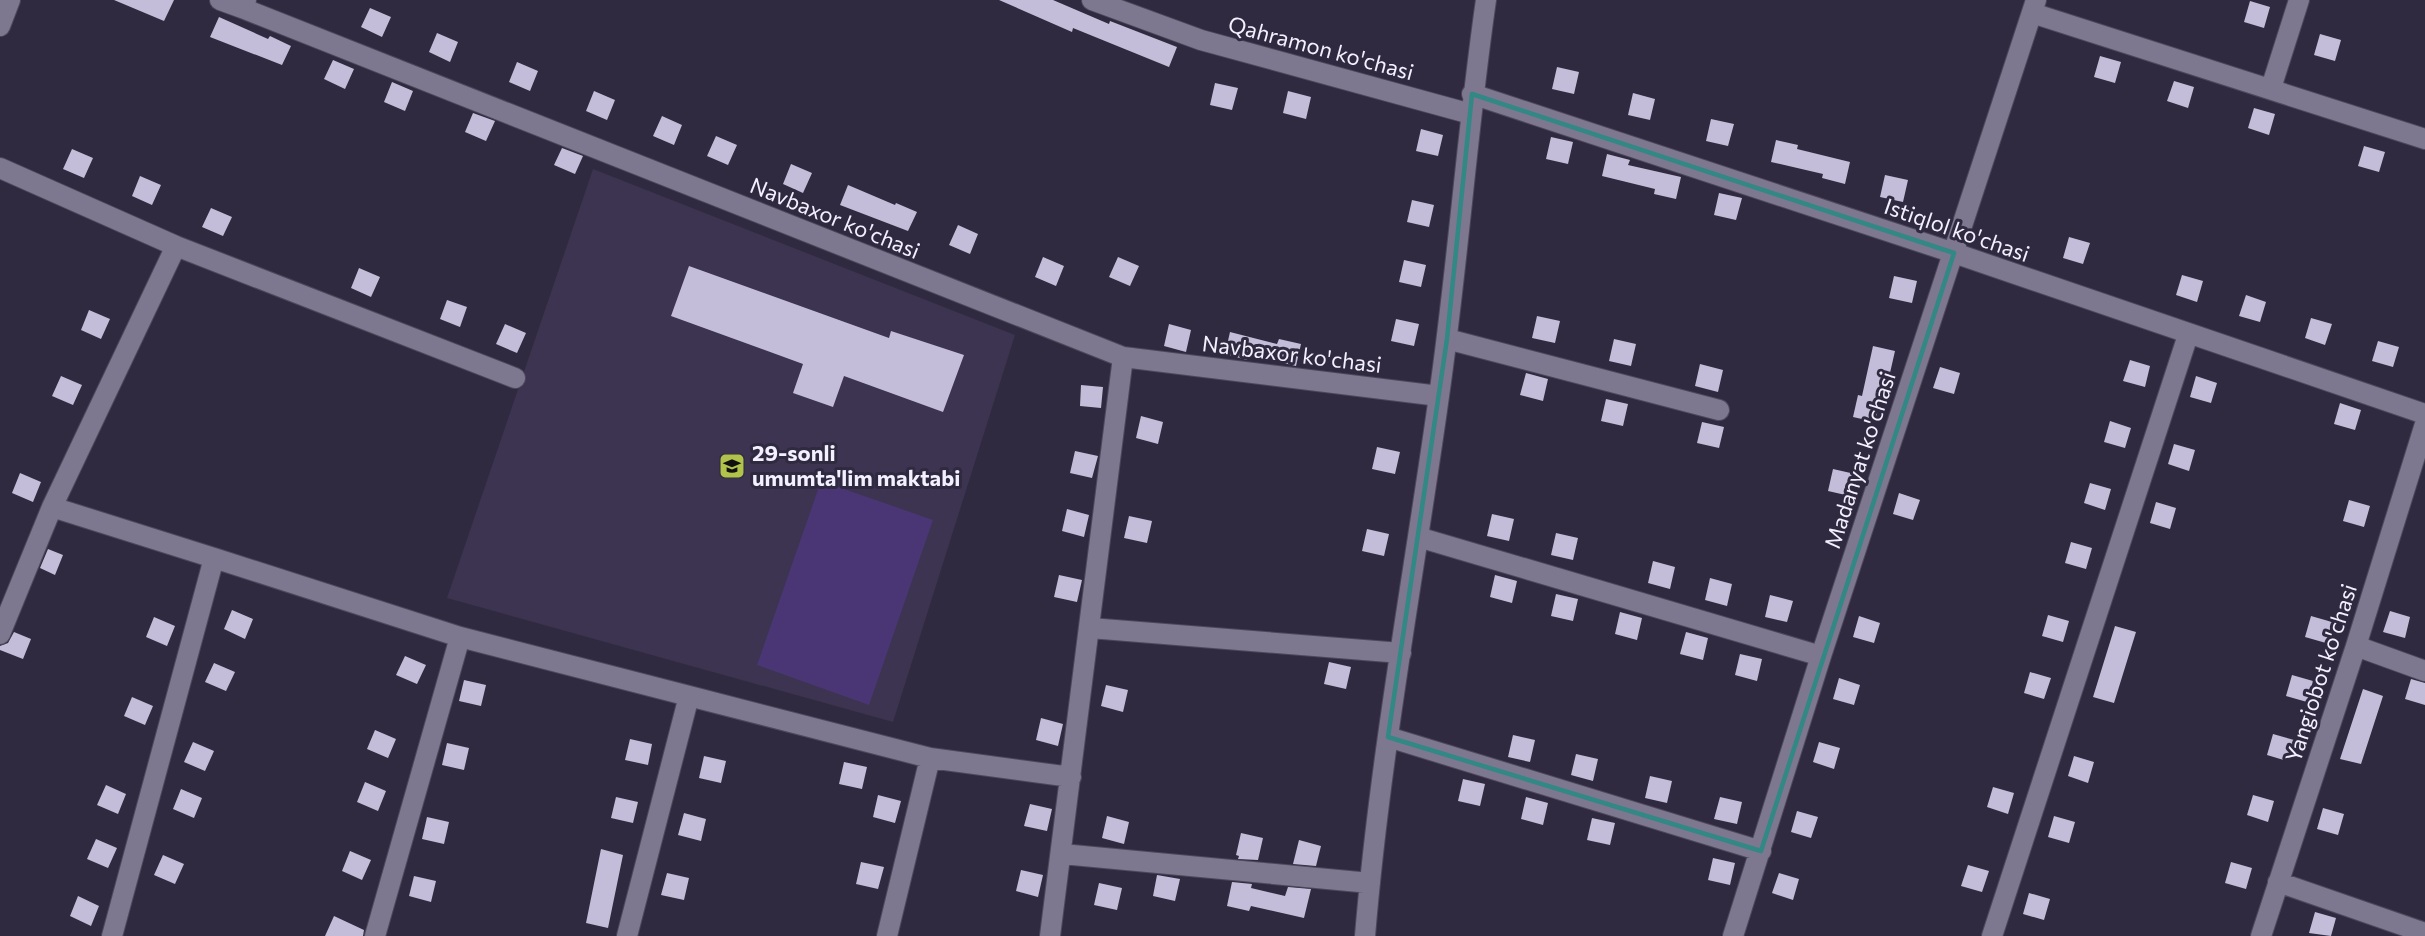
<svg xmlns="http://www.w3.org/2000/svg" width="2425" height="936" viewBox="0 0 2425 936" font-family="Commissioner,sans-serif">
<rect width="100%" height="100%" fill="#302a40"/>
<path fill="#3c3450" d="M593,169L1015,335L893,722L447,598Z"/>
<path fill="#4a3675" d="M821,481L933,520L869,705L757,665Z"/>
<path fill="#c4bdd9" d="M114,0H174L164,21Z
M999,0H1053L1109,24L1110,21L1177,47L1169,67L1073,28L1072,32Z
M2250,1L2270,7L2264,28L2244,22Z
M370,8L391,17L382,37L361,27Z
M219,17L268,39L270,36L291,46L282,65L210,37Z
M437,33L458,42L450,62L429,52Z
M2320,34L2341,40L2335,61L2314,55Z
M2100,56L2121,62L2115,83L2094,77Z
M333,60L354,69L345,89L324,79Z
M517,62L538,71L530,91L509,82Z
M1557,67L1579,72L1574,94L1552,89Z
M2174,81L2194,87L2188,108L2167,101Z
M392,82L413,91L405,111L384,102Z
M1215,83L1238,88L1232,110L1210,105Z
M594,91L615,100L607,120L586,111Z
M1288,91L1311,97L1306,119L1283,113Z
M1633,93L1655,99L1650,120L1628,115Z
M2254,108L2275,114L2269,135L2248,128Z
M473,113L495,121L486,141L465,132Z
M662,116L682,125L674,145L653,136Z
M1711,119L1734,124L1728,146L1706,141Z
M1421,129L1443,135L1438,156L1416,151Z
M716,136L737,145L728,165L707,156Z
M1551,137L1573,142L1568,164L1546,159Z
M1776,140L1798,145L1797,149L1850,162L1845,184L1822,178L1823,174L1771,162Z
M2364,146L2385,152L2379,172L2358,166Z
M562,148L583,156L575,174L554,165Z
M72,149L93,158L84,178L63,169Z
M1607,154L1630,160L1628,165L1681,177L1676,199L1654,194L1655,189L1602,176Z
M791,164L812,173L803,193L783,184Z
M1885,175L1908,180L1903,202L1880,197Z
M140,176L161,185L152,205L132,196Z
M848,185L895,205L896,203L917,212L908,231L840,205Z
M1719,193L1742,198L1736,220L1714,215Z
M1412,200L1434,205L1429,227L1407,222Z
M211,208L232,217L223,236L202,227Z
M958,225L978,234L970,254L949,245Z
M2069,237L2090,243L2083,264L2063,258Z
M1043,257L1064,266L1056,286L1035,277Z
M1118,257L1139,266L1130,286L1109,277Z
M1404,260L1426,265L1421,287L1399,282Z
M689,266L889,338L891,331L964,355L943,412L844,376L833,407L793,393L803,364L671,316Z
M359,268L380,277L371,297L351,288Z
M2182,275L2203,281L2197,302L2176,295Z
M1894,276L1917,281L1912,303L1889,298Z
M2246,295L2266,302L2260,322L2239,316Z
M447,300L467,307L460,327L440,319Z
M89,310L110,319L101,339L81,330Z
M1537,316L1560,321L1555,343L1532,338Z
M2311,318L2332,324L2325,345L2305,338Z
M1396,319L1419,324L1414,346L1391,341Z
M505,324L526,333L517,353L496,344Z
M1169,324L1191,330L1186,352L1164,346Z
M1230,332L1277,344L1279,339L1301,344L1296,366L1248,354L1247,360L1225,354Z
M1614,339L1636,344L1631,366L1609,361Z
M2378,341L2399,347L2393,367L2372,361Z
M1873,346L1895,351L1890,373L1887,372L1875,422L1853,417L1858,395L1862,396Z
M2130,360L2150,366L2145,387L2123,381Z
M1700,364L1723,370L1718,392L1695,386Z
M1940,367L1960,373L1954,394L1933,388Z
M1526,373L1548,379L1543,401L1520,395Z
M61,376L82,385L73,405L52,396Z
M2196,376L2217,383L2211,403L2190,397Z
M1081,385L1103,387L1101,408L1080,406Z
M1606,399L1628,404L1623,426L1601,421Z
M2340,403L2361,410L2355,430L2334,424Z
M1141,416L1163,422L1158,444L1136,438Z
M2110,421L2131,428L2125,448L2104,442Z
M1702,422L1724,427L1719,448L1697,443Z
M2174,444L2195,450L2189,471L2168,464Z
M1377,447L1400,452L1395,474L1372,469Z
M1075,451L1098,456L1092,478L1070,473Z
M1833,469L1855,474L1850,496L1828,491Z
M20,473L41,482L33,502L12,493Z
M2090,483L2111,489L2105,510L2084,503Z
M1899,493L1920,500L1913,520L1893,514Z
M2349,500L2370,506L2364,527L2343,521Z
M2156,502L2176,508L2170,529L2150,523Z
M1067,509L1089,515L1084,537L1062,531Z
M1492,514L1514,519L1509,541L1487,536Z
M1129,516L1152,521L1147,543L1124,538Z
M1367,529L1389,534L1384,556L1362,551Z
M1556,533L1578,538L1573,560L1551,555Z
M2071,542L2092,548L2086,569L2065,563Z
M48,549L63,555L55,575L40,568Z
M1653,561L1675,567L1670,589L1648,583Z
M1059,575L1082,580L1077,602L1054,597Z
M1495,575L1517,581L1512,603L1490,597Z
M1710,578L1732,584L1727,606L1705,600Z
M1556,594L1578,599L1573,621L1551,616Z
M1770,595L1793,601L1787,622L1765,617Z
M232,610L253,619L245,639L224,629Z
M2390,611L2410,617L2405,638L2383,632Z
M1620,612L1642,618L1637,640L1615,634Z
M2048,615L2069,621L2063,642L2042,636Z
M1859,616L1880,623L1874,643L1853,637Z
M2311,616L2332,622L2326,643L2305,637Z
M154,617L175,626L167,646L146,637Z
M2115,626L2136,632L2114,703L2093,697Z
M14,632L31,639L23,659L0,650V646L8,643Z
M1686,632L1708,638L1703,660L1680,654Z
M1740,654L1762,659L1757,681L1735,675Z
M405,656L426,665L417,684L396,675Z
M1329,662L1351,667L1346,689L1324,684Z
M214,663L235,672L226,691L205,682Z
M2030,672L2051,678L2044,699L2024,693Z
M2292,675L2313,681L2307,702L2286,696Z
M1839,678L1860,685L1854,705L1833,699Z
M2411,679L2425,683V705L2405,699Z
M464,680L486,685L481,706L459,701Z
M1106,685L1128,690L1123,712L1101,706Z
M2363,689L2383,696L2361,764L2340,759Z
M132,697L153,706L145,725L124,716Z
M1041,718L1063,724L1058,746L1036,740Z
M375,730L396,739L388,758L367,749Z
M2273,734L2294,740L2287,761L2267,755Z
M1513,735L1535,740L1530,762L1508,757Z
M630,739L652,744L648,765L625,760Z
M193,742L214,751L205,771L184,762Z
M1819,742L1840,748L1834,769L1813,762Z
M447,743L469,748L464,770L442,765Z
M1576,754L1598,759L1593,781L1571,775Z
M704,756L726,761L721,783L699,778Z
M2074,756L2094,762L2088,783L2068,776Z
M844,762L867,767L862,789L839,784Z
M1650,776L1672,781L1667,803L1645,798Z
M1463,779L1485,784L1480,806L1458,801Z
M365,782L386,791L378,811L357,802Z
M106,785L126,794L118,814L97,805Z
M1993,787L2014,793L2008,814L1987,807Z
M181,789L202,798L194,818L173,809Z
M878,795L901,801L895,823L873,817Z
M2253,795L2274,801L2268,822L2247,815Z
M616,797L638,802L633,823L611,818Z
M1526,797L1548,803L1543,825L1521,819Z
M1720,797L1742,802L1737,824L1714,819Z
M1030,804L1052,809L1047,831L1024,826Z
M2323,808L2344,814L2338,835L2317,829Z
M1797,811L1818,817L1811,838L1791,832Z
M684,813L706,819L701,841L678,835Z
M1107,816L1129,822L1124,844L1102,838Z
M2054,816L2075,822L2069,843L2048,837Z
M427,817L449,822L444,844L422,839Z
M1592,818L1615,823L1610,845L1587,840Z
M1241,833L1263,838L1258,860L1238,859L1239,856L1236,855Z
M96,839L117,848L108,868L87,859Z
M1299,840L1321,846L1316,866L1293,864Z
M601,849L623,855L608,928L586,923Z
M350,851L371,860L362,880L342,871Z
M163,855L184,864L175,884L154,875Z
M1713,858L1735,863L1730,885L1708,880Z
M861,862L884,867L878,889L856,884Z
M2231,862L2252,868L2246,889L2225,883Z
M1968,865L1989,871L1982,892L1961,886Z
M1021,870L1043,875L1038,897L1016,891Z
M667,873L689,878L684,900L661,895Z
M1779,873L1799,879L1793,900L1772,893Z
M1157,875L1180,879L1175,901L1153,896Z
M414,876L436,881L431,902L409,896Z
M1232,882L1252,884L1251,888L1285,896L1288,887L1311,889L1304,918L1251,906L1249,911L1227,906Z
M1099,883L1122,888L1117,910L1094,905Z
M2029,893L2050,899L2044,920L2023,914Z
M78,896L99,906L91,926L70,916Z
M2315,912L2336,918L2331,936L2309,933Z
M334,916L364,930L363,936H325Z"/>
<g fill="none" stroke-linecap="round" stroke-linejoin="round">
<g stroke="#4d485a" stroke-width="22">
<path id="street" d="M220,0L242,8
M246,0L242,8L1123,357L1439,396
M1092,0L1201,40L1471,114
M2032,13L2425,139
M0,26L10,0
M2271,88L2299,0
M1472,94L1954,253L2425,414
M0,168L176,246L52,507L0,634
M176,246L515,378
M1447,339L1719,410
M52,507L214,558L112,936
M1418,537L1821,656
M214,558L460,637L689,696
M1090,628L1401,653
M2356,646L2425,671
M1388,737L1761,851
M930,758L1071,777
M1062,854L1370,883
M2278,882L2425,933
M375,936L460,637
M627,936L689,696L930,758L887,936
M1050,936L1123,357
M1365,936C1380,755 1414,575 1439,396C1458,264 1467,131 1486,0
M1733,936L1821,656L2036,0
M1992,936L2188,335
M2261,936L2356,646L2425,424"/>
</g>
<use href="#street" stroke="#7d7790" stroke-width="20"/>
</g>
<path fill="none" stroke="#318884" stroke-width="4.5" stroke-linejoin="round" d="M1472,94L1954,253L1761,851L1388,737L1447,339Z"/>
<defs>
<g id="school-square" transform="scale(1.35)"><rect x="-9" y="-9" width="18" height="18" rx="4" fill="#b2c34c" stroke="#302a40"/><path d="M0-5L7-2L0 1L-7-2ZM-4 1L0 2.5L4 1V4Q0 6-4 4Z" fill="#111"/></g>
</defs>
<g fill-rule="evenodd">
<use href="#school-square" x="732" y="466"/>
</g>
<g text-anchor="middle" stroke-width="6" stroke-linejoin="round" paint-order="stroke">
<g font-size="22" fill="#f3f0ff" stroke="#302a40">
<text transform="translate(1321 48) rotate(15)" y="8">Qahramon ko'chasi</text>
<text transform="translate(835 218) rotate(22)" y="8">Navbaxor ko'chasi</text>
<text transform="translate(1957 230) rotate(19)" y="8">Istiqlol ko'chasi</text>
<text transform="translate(1292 354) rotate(7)" y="8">Navbaxor ko'chasi</text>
<text transform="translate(1860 460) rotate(-72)" y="8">Madanyat ko'chasi</text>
<text transform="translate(2321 673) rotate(-72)" y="8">Yangiobot ko'chasi</text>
</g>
<g font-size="22" font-weight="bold" fill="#f3f0ff" stroke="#302a40" text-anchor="start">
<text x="752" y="461">29-sonli<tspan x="752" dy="25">umumta'lim maktabi</tspan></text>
</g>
</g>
</svg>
